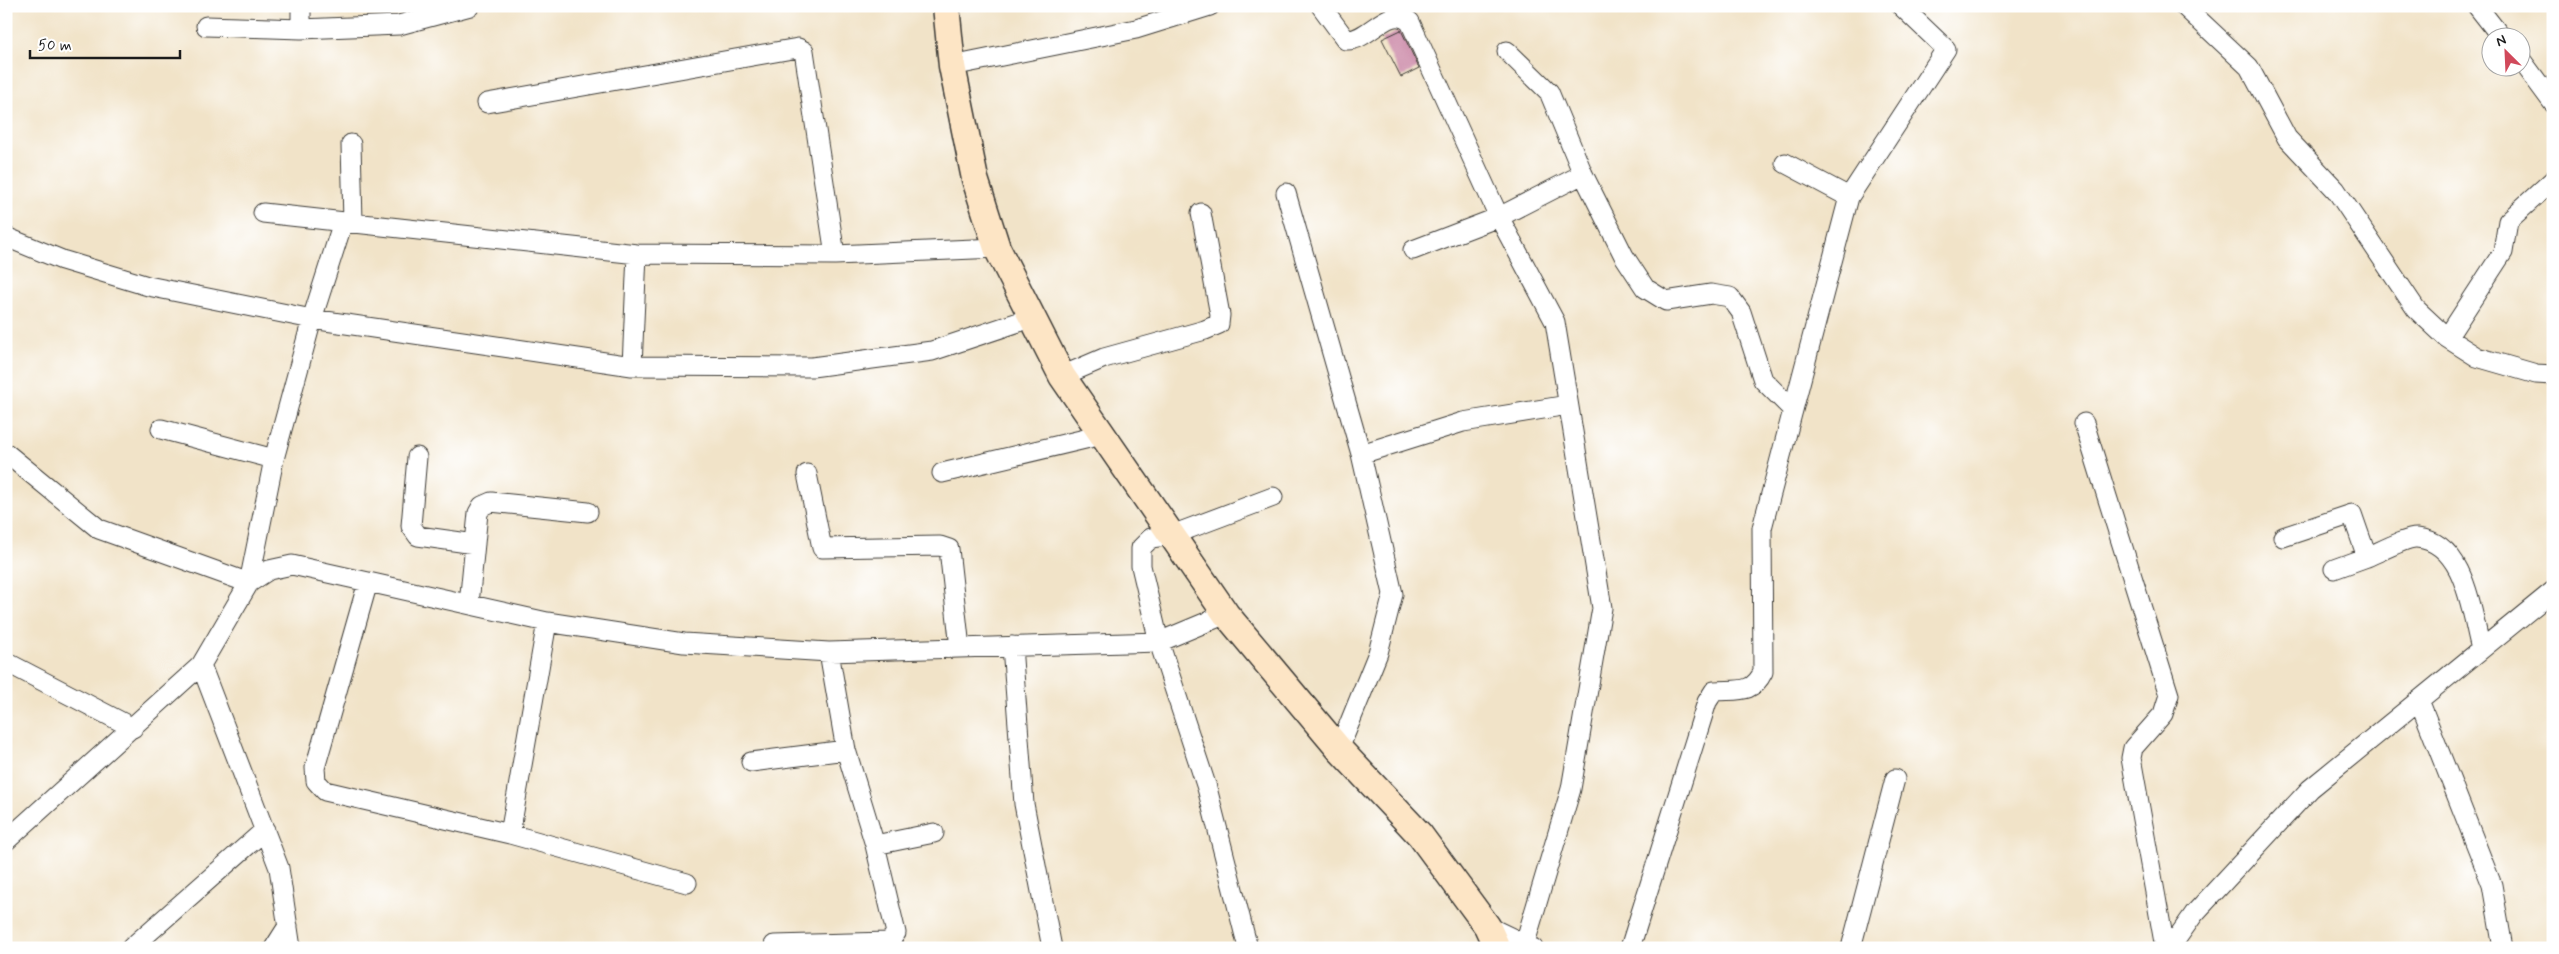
<svg xmlns="http://www.w3.org/2000/svg" width="2559" height="954" viewBox="0 0 2559 954" font-family="Mynerve,sans-serif">
<rect width="100%" height="100%" fill="#fff"/>
<filter id="ink" filterUnits="userSpaceOnUse"><feTurbulence type="fractalNoise" baseFrequency=".02" numOctaves="2"/><feDisplacementMap in="SourceGraphic" scale="10" xChannelSelector="R" yChannelSelector="G"/><feConvolveMatrix kernelMatrix="1 2 1 2 8 2 1 2 1" color-interpolation-filters="sRGB"/></filter>
<filter id="wash" filterUnits="userSpaceOnUse"><feTurbulence type="fractalNoise" baseFrequency=".0096" numOctaves="4" result="noise"/><feDisplacementMap in="SourceGraphic" scale="20" xChannelSelector="R" yChannelSelector="G"/><feGaussianBlur stdDeviation="1.12" result="paint"/><feColorMatrix in="noise" values="0 0 0 0 0 0 0 0 0 0 0 0 0 0 0 0 0 1.4 0 .05"/><feComposite in="paint" operator="in"/></filter>
<g filter="url(#wash)">
<rect width="100%" height="100%" fill="#f1e3c8"/>
<g id="blocks">
<path fill="#d298b2" d="M1401,30L1419,68L1401,77L1382,39Z"/>
</g>
</g>
<g filter="url(#ink)">
<use href="#blocks" fill-opacity="0" stroke="#3c3a36" stroke-width="1"/>
<g fill="none" stroke-linecap="round" stroke-linejoin="round">
<g stroke="#3c3a36" stroke-width="21">
<path id="street" d="M301,6V29
M1321,6L1346,40C1369,42 1388,3 1410,22L1499,217L1555,322L1602,608L1571,789L1525,943
M2184,6L2249,67L2287,138L2336,190L2416,309L2447,338L2477,357L2536,374L2553,375
M2477,6L2502,38
M206,26L301,29L399,25L470,6
M1507,51L1549,92L1583,174L1624,256L1645,288L1666,301L1711,294L1730,297L1741,312L1763,380L1793,410
M2522,61L2553,103
M952,66L1136,29L1210,6
M487,103L798,48L804,51L835,255
M351,144L353,222
M1785,163L1849,197
M1286,193L1361,454L1393,594L1378,653L1339,749
M263,213L637,254L835,255L997,248
M6,237L62,260L148,286L312,319L632,366L812,367L932,351L1031,318
M1413,250L1499,217L1583,174
M2447,338L2503,252L2508,221L2553,180
M632,366L637,254
M1062,376L1104,358L1205,330L1219,324L1220,315L1201,213
M2084,423L2169,695L2163,714L2133,748L2131,758L2165,948
M161,429L274,459
M6,453L99,529L249,583
M1361,454L1463,422L1568,405
M417,457L411,526L418,536L475,544
M942,473L1102,435
M807,474L822,548L940,546L949,549L960,648
M2283,537L2352,514L2367,557C2377,553 2407,537 2417,538C2465,542 2471,611 2481,649
M2334,569L2367,557
M368,582L315,768L316,781L325,791L510,834L687,883
M249,583L269,570L292,565L547,622L684,643L829,652L1159,642L1226,614
M469,604L478,513L482,506L491,502L588,512
M1012,646L1024,804L1052,948
M6,662L133,728
M201,665L279,868L291,948
M2419,700L2492,885L2503,948
M751,762L846,750
M510,834L547,622
M6,841L201,665L249,583L274,459L312,319L343,222
M875,845L934,833
M1487,926L1533,948
M774,945L889,942L896,933L875,845L846,750L829,652
M131,948L265,830
M274,948L288,926
M1248,948L1207,788L1159,642L1141,566V548L1151,538L1172,535L1273,497
M1630,948L1707,702L1714,691C1737,689 1752,695 1763,672L1762,528L1849,197L1946,49L1901,6
M1851,948L1895,779
M2170,948L2194,914L2310,789L2553,591"/>
</g>
<g stroke="#3c3a36" stroke-width="29">
<path id="secondary" d="M946,6L952,66L975,179L997,248L1062,376L1226,614L1339,749L1420,835L1487,926L1497,948"/>
</g>
<use href="#street" stroke="#fff" stroke-width="19"/>
<use href="#secondary" stroke="#fde5c5" stroke-width="26"/>
</g>
</g>
<rect width="2559" height="954" fill="none" stroke="#fff" stroke-width="25"/>
<g transform="translate(2506 52) rotate(336)"><circle r="24" fill="#ffffff" stroke="#a4a4a4"/>
<path d="M0-4L9 19L0 12L-9 19Z" fill="#d1495b"/>
<text y="-8" font-size="14" font-weight="bold" text-anchor="middle" fill="#1c1c1c">N</text>
</g>
<path d="M30 50v8h150v-8" fill="none" stroke="#1c1c1c" stroke-width="2.5"/>
<text x="38" y="50" font-size="15" fill="#1c1c1c" stroke="#ffffff" stroke-width="4" paint-order="stroke">50 m</text>
</svg>
